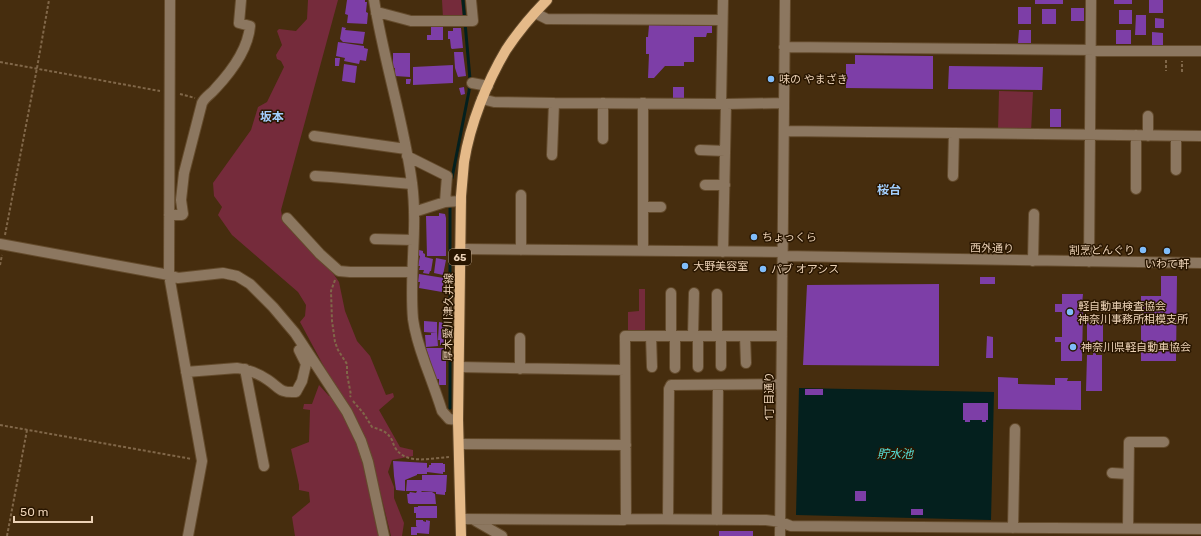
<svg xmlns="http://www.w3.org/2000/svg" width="1201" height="536" viewBox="0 0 1201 536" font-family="Rubik,'Noto Sans JP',sans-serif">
<rect width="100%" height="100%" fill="#462d0e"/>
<path fill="#752b3b" d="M308,0H338L281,210L282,216L315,255L328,266L339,282L345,311L357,341L370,356L386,395L393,393L394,397L379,410L400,447L413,450V456L392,460L388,472L394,487V498L404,523L402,536H391L376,475L379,536H295L292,517L310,502L309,492L299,490V485L291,449L309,442L310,410L303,409L304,404H312L319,385L329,396L337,391L300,322L305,316L306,305L298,292L232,235L218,215L222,207L214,196L213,183L251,130L258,107L267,102L284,67L281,61L277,59L276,55L282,45L277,31L279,29L296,31L307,19Z
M442,0H461L463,18H443Z
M999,91L1033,92L1031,132L998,131Z
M639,289H645V333H632L631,330H628V312L639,311Z"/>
<path fill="#04201e" d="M799,388L994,392L991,520L796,515Z"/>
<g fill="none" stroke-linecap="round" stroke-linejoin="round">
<path stroke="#04201e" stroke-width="3" d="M452,178L469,91L470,79L463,0
M450,408V204"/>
</g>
<path fill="#7d3ea7" d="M347,0H365V2H367L366,12L368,13L367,24L347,23L348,15L345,14Z
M1035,0H1063V4H1035Z
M1114,0H1132V4H1114Z
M1149,0H1163V13H1149Z
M1018,7H1031V24H1018Z
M1071,8H1084V21H1071Z
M1042,9H1056V24H1042Z
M1119,10H1132V24H1119Z
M1136,15H1146V35H1135Z
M1155,18L1164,19V28H1155Z
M443,23V40H427V35H431V24Z
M649,25L712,26V33H707L706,37H694V62H684V66H665L654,78H648L649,54H646V37H648Z
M342,27L346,28L345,30L365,32L363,44L343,42L340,39Z
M453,28H461L463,48L452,49L451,48L450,39H448V31H453Z
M1019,30H1031V43H1018Z
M1116,30H1131V44H1116Z
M1152,32L1163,33V45H1152Z
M338,42L364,46V48L368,49L366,61L360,60L359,64L344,61L345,58L336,56Z
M454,52H463L466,76L458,77L455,68Z
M393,53H410V77L395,76V68H393Z
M855,55L933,56V89L846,88V64H855Z
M335,58H340L339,66H335Z
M344,64L357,66L355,83L342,81Z
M453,65V83L413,85V67Z
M949,66L1043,67L1042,90L948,89Z
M406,79H411L410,84H406Z
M464,87L465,94L461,95L459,88Z
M673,87H684V98H673Z
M1050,109H1061V127H1050Z
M439,213L445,214L446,218V256H427L426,216H439Z
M419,250L423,251V253L425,254V257L433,259L431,271H430L429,274L423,273L424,270H419L420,266H418L420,256L418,255Z
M436,258L446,260L443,275L434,273Z
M419,274L444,278L442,292L419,288L420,282H418Z
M1161,276H1177L1176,361H1141V296H1161Z
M980,277H995V284H980Z
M939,284V366L803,365L807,285Z
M1062,294H1083L1082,304H1097V311H1083L1082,361H1061V342H1055V337H1062V312H1055V304H1062Z
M1094,314H1097V316H1103V351H1096V355H1102V391H1086L1087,355H1093V351H1087V315H1094Z
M424,321L437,322V333L424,332Z
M439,322L444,323L445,325H446V345H440V340H438Z
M431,333H437L438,346L426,347L425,335H431Z
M987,336L993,337V358H986Z
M426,348H446V385H439V379H436Z
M998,377L1018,378V384L1055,385V378H1068L1067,381H1081V410L998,409Z
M805,389H823V395H805Z
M963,403H988V420H986V422H982V420H970V422H965V420H963Z
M393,461L427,463V468L429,467V465H431V463H443V464H445V472H443V474L427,472V474H417V475L405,480V491L396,490L394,476Z
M422,475H447L446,492H445V495L436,494V492L421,491L422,492H432L435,494L436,504H410L408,503L407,494H409L410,492L416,493L417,491H406L407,480H422Z
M855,491H866V501H855Z
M418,506H437V518H416V513H414V507H418Z
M911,509H923V515H911Z
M416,520H423V521L426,522V520L430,521L429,534L417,533V535H411V527H417L416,526Z
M719,531H753V536H719Z"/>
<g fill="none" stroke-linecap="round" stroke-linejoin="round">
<g stroke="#644b2c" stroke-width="12">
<path id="minor" d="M170,0L169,275L202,461L188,536
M374,0C384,62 404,122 412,183C418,228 409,274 413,319C415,334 420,349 425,363C431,379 437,395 442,411L449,419L458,420
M376,13H381L411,21H473L471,0
M535,13L547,19L722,20
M784,47L1201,51
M472,83L488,86
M482,99L494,102L554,103L726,104L784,103
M721,104L723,0
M1148,116V136
M784,131L1201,136
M314,136L406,149
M603,139V103
M700,150L725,151
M552,155L554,103
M407,156L447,176L445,202
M1176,170V136
M315,176L331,177L412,184
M953,176L954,133
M705,185H725
M1136,189V135
M643,207H661
M414,212L445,202L461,201
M169,215H182L183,214L181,200L184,173L202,103C205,97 211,94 215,89C231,72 248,50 250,26L239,23L241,0
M287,218L320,254L339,271L350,272H412
M375,239L413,240
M0,244L169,275L178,278L223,273L237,276L250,284L273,307L295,333L347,412L361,441L368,462L384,536
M460,249L782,252
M521,250V195
M643,251V103
M723,252L726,104
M783,256L1201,263
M1033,261L1034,214
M1089,262L1091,0
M651,336L652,367
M671,336V293
M693,336L694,293
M717,336V294
M721,336V366
M745,336L746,363
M459,367L625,370
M698,367V336
M675,368V336
M245,369L264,466
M520,369V338
M186,372L237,368C247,369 259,374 268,380C280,388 279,393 296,392L302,381L306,364L299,350
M459,444L626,445
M1112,473L1128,474
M461,519L624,520L626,519L766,520L781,522L791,526L1201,529
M626,519L625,336H782
M668,519L669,389L671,385L781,384
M474,520L502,536
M717,520L718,385
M1013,528L1015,429
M1128,528L1129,442H1164
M780,536L785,0"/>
</g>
<g stroke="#644b2c" stroke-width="12">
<path id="major" d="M461,536L458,420L461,196C462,184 463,173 464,162C470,124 487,82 506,50C518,32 532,15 547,0"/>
</g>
<path stroke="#806749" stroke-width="2" stroke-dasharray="3 2" stroke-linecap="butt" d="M1166,60V71
M0,62L160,91
M1182,72V61
M180,94L195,98
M5,235L37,68L49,0
M0,265L2,255
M335,280L331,291L332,321L335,342L338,350L347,364V374L351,395L350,397
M353,401L364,414L372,427C381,430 387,431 392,440C393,443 394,446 396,449C407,465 432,458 449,457
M0,425L192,459
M7,536L27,430"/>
<use href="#minor" stroke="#8c7760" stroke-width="10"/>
<use href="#major" stroke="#e5ba89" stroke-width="10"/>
</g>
<g fill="#80bdfa" stroke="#291600" stroke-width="1.5">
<circle cx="771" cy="79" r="4"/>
<circle cx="754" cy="237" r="4"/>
<circle cx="1143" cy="250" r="4"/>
<circle cx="1167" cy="251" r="4"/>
<circle cx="685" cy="266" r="4"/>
<circle cx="763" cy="269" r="4"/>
<circle cx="1070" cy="312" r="4"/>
<circle cx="1073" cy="347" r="4"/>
</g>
<g text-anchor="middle" stroke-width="3" stroke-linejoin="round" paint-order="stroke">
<rect fill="#291600" stroke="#b29a7f" stroke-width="1" x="449" y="249" width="22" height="16" rx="3"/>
<g font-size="10" font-weight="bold" fill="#ecd2b6">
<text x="460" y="261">65</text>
</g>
<g font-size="11" fill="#ecd2b6" stroke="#291600" text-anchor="start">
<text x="779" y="83">味の やまざき</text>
<text x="762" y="241">ちょっくら</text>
<text x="1135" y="254" text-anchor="end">割烹どんぐり</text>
<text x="1167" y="268" text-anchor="middle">いわて軒</text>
<text x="693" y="270">大野美容室</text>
<text x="771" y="273">パブ オアシス</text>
<text x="1078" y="310">軽自動車検査協会<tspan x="1078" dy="13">神奈川事務所相模支所</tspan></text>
<text x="1081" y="351">神奈川県軽自動車協会</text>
</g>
<g font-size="11" fill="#ecd2b6" stroke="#291600">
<text transform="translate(992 248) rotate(1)" y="4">西外通り</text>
<text transform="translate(448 317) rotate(-89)" y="4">厚木愛川津久井線</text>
<text transform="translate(769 396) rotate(-90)" y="4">1丁目通り</text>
</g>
<g font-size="12" font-weight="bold" fill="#a3cffd" stroke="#291600">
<text x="272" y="121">坂本</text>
<text x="889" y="194">桜台</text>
</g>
<g font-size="12" font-style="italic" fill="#54ddd5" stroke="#291600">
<text x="895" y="458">貯水池</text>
</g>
</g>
<path d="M14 516v6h78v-6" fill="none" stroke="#ecd2b6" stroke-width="2"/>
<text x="20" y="516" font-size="12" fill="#ecd2b6" stroke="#291600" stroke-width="3" paint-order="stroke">50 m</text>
</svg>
